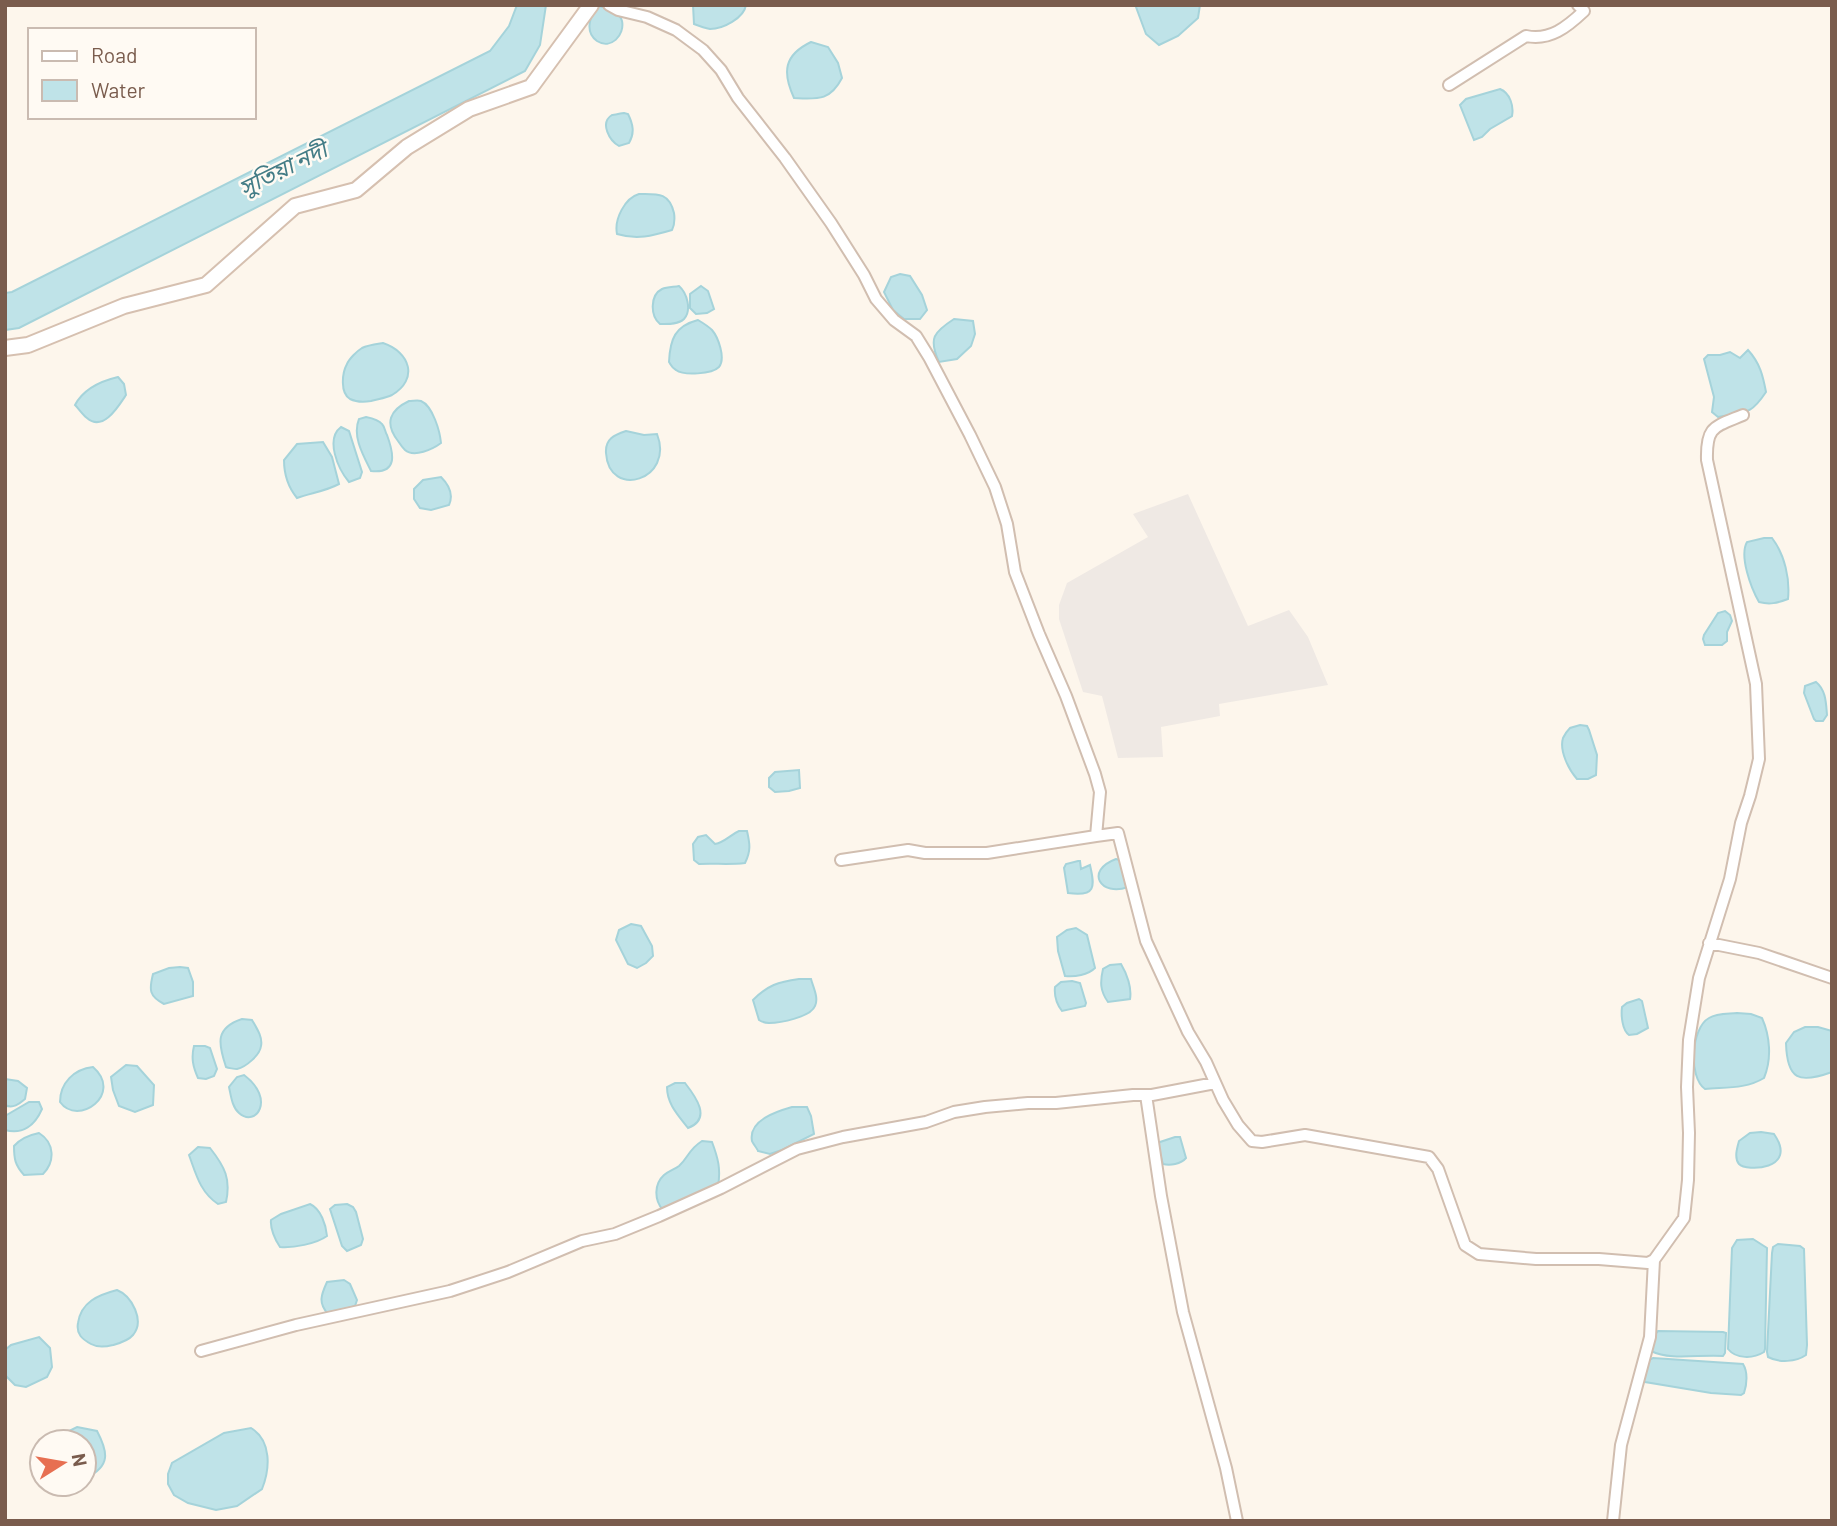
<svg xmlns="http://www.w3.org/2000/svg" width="1837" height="1526" viewBox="0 0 1837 1526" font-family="Barlow,'Noto Sans Bengali',sans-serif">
<rect width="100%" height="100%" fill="#fdf6ec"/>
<path fill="#efe9e4" d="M1188,494L1248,626L1289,610L1308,637L1328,685L1219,704L1220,716L1161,727L1163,757L1118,758L1102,696L1083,692L1059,619V605L1067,583L1148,537L1133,514Z"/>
<path fill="#bfe3e8" stroke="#a5d3da" stroke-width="2" d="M517,5H546L540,45L525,71L19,328L5,330V293L12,292L490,51L509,26Z
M693,5H746C744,18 723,29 710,29C704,28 699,26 694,24Z
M1138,5H1200L1198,18L1178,36L1159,45L1146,34L1136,7Z
M599,6C607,8 620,12 622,21C625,35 611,50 597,41C584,32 590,14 599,6Z
M811,42L828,47L838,63L842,78C830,101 818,99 794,98C782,72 784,55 811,42Z
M1500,89C1510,93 1514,106 1512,116L1490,129L1482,137L1474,140L1460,105L1466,99Z
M624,113L628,114C633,124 635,133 629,143L619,146C610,141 599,123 612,115C614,115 622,113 624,113Z
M639,194C657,194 669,192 674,213C675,220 675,224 672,230C652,236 637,240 617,234C614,219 625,198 639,194Z
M900,274L910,276L922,295L927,310L920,319H904L893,310L884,292L891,277Z
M679,286C687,293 692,310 684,319C678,325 667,324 660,324C650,316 650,295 662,289C667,287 674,287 679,286Z
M701,286L708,291L714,309L707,313L696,314L690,308V294Z
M954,319L973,321L975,334L971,346L957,359L939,362C928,338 934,332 954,319Z
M698,320C703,323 708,326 712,330C718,337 726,358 719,367C712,374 684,376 676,370C672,368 671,365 669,362C670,339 675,326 698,320Z
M383,343C410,352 419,379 392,395C386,398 378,399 371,401C365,402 356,402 350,399C340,393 342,373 347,364C349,359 357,351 362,348C368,345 377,344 383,343Z
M1748,350C1760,363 1763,376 1766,392C1750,416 1745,412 1718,417L1712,412L1714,397L1704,359L1708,355H1720L1730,352L1740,358Z
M118,377L124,384L126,395C118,407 103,432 87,418C82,414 79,409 75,405C84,388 101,381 118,377Z
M409,401C413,401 418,400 421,401C433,406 440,432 441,443C433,449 414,458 405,450C402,447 400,444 398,441C384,423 390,410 409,401Z
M366,417C371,418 379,420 382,424C385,427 385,432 387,435C394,454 398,474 371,471C363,455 352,436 359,419Z
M341,427L349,431L362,472L360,478L349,482C338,469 325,439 341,427Z
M626,431L644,435L657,434C675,480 609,500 606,453C605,439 614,435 626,431Z
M323,442L332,457L339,484C326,491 311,493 297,498C288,487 284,475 284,460L297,444Z
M441,477C449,485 454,494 449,505L431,510L420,508L414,499V489L423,480Z
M1764,538H1772C1785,555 1790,579 1788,599C1777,603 1770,605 1759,602C1751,588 1739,556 1747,542Z
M1725,611L1730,615L1732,621L1727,632V641L1722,645H1705L1703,639L1704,635L1718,613Z
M1816,682C1826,690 1826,703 1827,715L1823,721H1816L1814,719L1804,693L1805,686Z
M1580,725L1587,726L1589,730L1597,755L1596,775L1588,779H1577C1569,770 1559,751 1563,738C1564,736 1568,730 1570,728Z
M799,770L800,788L789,791L775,792L769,787V778L775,772Z
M739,831H747C750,844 751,851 745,863C729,865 714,863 699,864L694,860L693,844L698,837L706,835L715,844C725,842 730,835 739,831Z
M1116,859L1123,861L1128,887C1101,897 1084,871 1116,859Z
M1078,861H1080L1081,869L1090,865C1095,887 1096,897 1068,893L1064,868L1066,864Z
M631,924L641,926L652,946L653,956L646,963L637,968L628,964L616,940L619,930Z
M1076,928L1087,935L1095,968C1088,975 1075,977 1065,976L1058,951L1057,937L1067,930Z
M1121,964C1127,974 1132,988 1130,999L1108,1002C1100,991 1100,982 1103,969L1110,965Z
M180,967L188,968L193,982V996L164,1004C149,996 149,990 153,974L169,968Z
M799,979H811C813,987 819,998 815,1006C811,1017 780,1023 769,1023C765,1023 762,1022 759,1020L753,1000C768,985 778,982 799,979Z
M1072,981L1080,983L1086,1003L1085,1006L1062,1011C1056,1003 1054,996 1055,987L1061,982Z
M1639,999L1642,1001L1648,1028L1637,1034L1629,1035C1622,1030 1621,1015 1622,1007L1627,1003Z
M1737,1013L1751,1014L1762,1018C1770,1036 1772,1059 1764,1078C1746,1089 1726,1087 1705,1089C1688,1077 1691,1028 1709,1018C1717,1013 1728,1014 1737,1013Z
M242,1019L252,1020C256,1027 263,1037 261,1046C260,1055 246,1067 237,1069C235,1069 228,1068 226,1067C218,1043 215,1028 242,1019Z
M1805,1027H1818L1832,1031V1072C1799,1084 1787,1080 1786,1043L1794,1032Z
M194,1046H205L210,1048L217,1069L214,1076L206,1079L198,1078C193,1067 191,1058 194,1046Z
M126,1065L137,1066L154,1085L153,1105L135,1112L119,1106L113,1090L111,1077Z
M93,1067C124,1094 78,1127 60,1102C60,1083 74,1069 93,1067Z
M244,1075C276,1099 256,1128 239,1113C232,1107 231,1096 229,1087L237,1077Z
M5,1079L18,1081L27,1088L25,1099C19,1104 13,1109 5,1105Z
M675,1083H685C696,1097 712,1119 688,1128C678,1115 667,1104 667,1087Z
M29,1102H39L42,1109C35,1125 23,1135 5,1130V1116Z
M792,1107H807L811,1116L814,1134L782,1150L770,1154L758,1151C758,1150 752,1142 752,1141C748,1120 778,1111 792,1107Z
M1761,1132L1774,1134C1799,1170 1746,1172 1739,1164C1734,1158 1737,1148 1739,1141L1750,1133Z
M39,1133C55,1143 55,1162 43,1174L24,1175C15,1165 14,1159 14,1146C21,1138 29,1135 39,1133Z
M1175,1137H1180L1186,1158C1181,1164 1170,1166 1163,1164L1157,1143Z
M702,1141L712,1142C718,1158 721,1169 718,1186L663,1210C654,1200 654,1184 664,1175C669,1171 675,1169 679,1166C689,1157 688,1150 702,1141Z
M198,1147L210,1148C225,1167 231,1179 226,1202L218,1204C200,1192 196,1174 189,1155Z
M310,1204C321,1209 326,1225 327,1236C316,1244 293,1248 280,1247C275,1240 270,1228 271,1220L281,1214Z
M347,1204L353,1207L356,1212L363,1239L361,1245L347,1251L342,1246L330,1209L335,1205Z
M1753,1239L1767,1248L1765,1349L1764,1352C1753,1359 1736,1359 1728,1349L1732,1248L1737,1240Z
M1778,1244L1800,1246L1804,1249L1807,1345L1806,1355C1796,1362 1779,1363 1768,1357L1767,1352L1772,1253L1773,1247Z
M344,1280L350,1284L357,1300L355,1306L328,1314C318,1303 321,1295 327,1282Z
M117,1290C132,1296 145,1321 133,1335C128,1341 120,1343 113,1345C105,1347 98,1348 91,1344C82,1339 76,1334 78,1323C81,1302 98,1295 117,1290Z
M1658,1331L1723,1332L1726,1333L1725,1353L1723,1356C1700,1354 1671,1361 1651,1351L1653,1337Z
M39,1337L50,1348L52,1367L47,1377L26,1387L15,1385L5,1375V1350L11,1345Z
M1653,1358L1743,1364C1748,1372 1747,1384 1744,1393L1741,1395L1711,1393L1645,1382L1643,1380L1649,1360Z
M77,1427L97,1431C108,1452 111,1466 86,1478L84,1477V1442H63L69,1431Z
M251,1428C272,1441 270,1469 262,1489L237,1506L216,1510L188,1503L174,1495L168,1484V1474L172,1463L224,1433Z"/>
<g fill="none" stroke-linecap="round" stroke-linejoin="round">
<g stroke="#d1beb0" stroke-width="14">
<path id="street" d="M609,5L618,10L647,17L676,30L703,50L721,70L738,98L785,158L831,223L864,275L876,299L894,320L916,336L929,357L970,435L995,487L1007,524L1015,572L1039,634L1066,696L1095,774L1100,792L1096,836L987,853H925L908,850L841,860
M1449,85L1526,36C1550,41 1567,27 1584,11L1578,5
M1096,836L1118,833L1146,941L1188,1032L1206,1062L1223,1100L1238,1125L1252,1141L1262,1142L1305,1135L1429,1157L1438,1169L1465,1245L1479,1254L1536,1259H1599L1648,1263L1654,1260
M1709,943L1759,953L1832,978
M1146,1095L1161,1196L1183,1312L1226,1468L1237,1521
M201,1351L296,1325L450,1291L508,1272L582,1241L615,1234L659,1216L721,1188L797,1149L843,1137L926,1122L954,1112L985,1107L1028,1103H1056L1133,1095H1152L1215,1083
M1613,1521L1621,1445L1650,1337L1654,1260L1684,1218L1688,1180L1689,1133L1687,1087L1689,1040L1699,978L1730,879L1741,823L1750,796L1759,759L1756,684L1707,460C1706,426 1714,427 1743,415"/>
</g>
<g stroke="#d6c0b0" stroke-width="18">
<path id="secondary" d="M5,348L28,345L124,306L206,285L295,206L356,190L407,147L469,109L531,87L591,5"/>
</g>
<use href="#street" stroke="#fff" stroke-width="10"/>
<use href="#secondary" stroke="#fff" stroke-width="14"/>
</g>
<g text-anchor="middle" stroke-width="5" stroke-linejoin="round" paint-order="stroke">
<g font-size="23" font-style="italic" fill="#437c86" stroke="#fffaf3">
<text transform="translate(283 169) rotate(-26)" y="8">সুতিয়া নদী</text>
</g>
</g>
<rect width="1837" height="1526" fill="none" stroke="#7a5c4d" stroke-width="14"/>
<rect x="28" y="28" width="228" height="91" fill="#fffaf3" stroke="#cabbb1" stroke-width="2"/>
<rect x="42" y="51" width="35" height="10" fill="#ffffff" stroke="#cabbb1" stroke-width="2"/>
<text x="91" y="63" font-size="21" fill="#7a5c4d">Road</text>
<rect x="42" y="80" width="35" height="21" fill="#bfe3e8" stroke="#cabbb1" stroke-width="2"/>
<text x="91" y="98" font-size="21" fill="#7a5c4d">Water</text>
<g transform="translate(63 1463) rotate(79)"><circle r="33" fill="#fffaf3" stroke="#cabbb1" stroke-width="2"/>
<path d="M0-5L12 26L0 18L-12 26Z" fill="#e76f51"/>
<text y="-10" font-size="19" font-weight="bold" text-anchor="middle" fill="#7a5c4d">N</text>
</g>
</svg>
